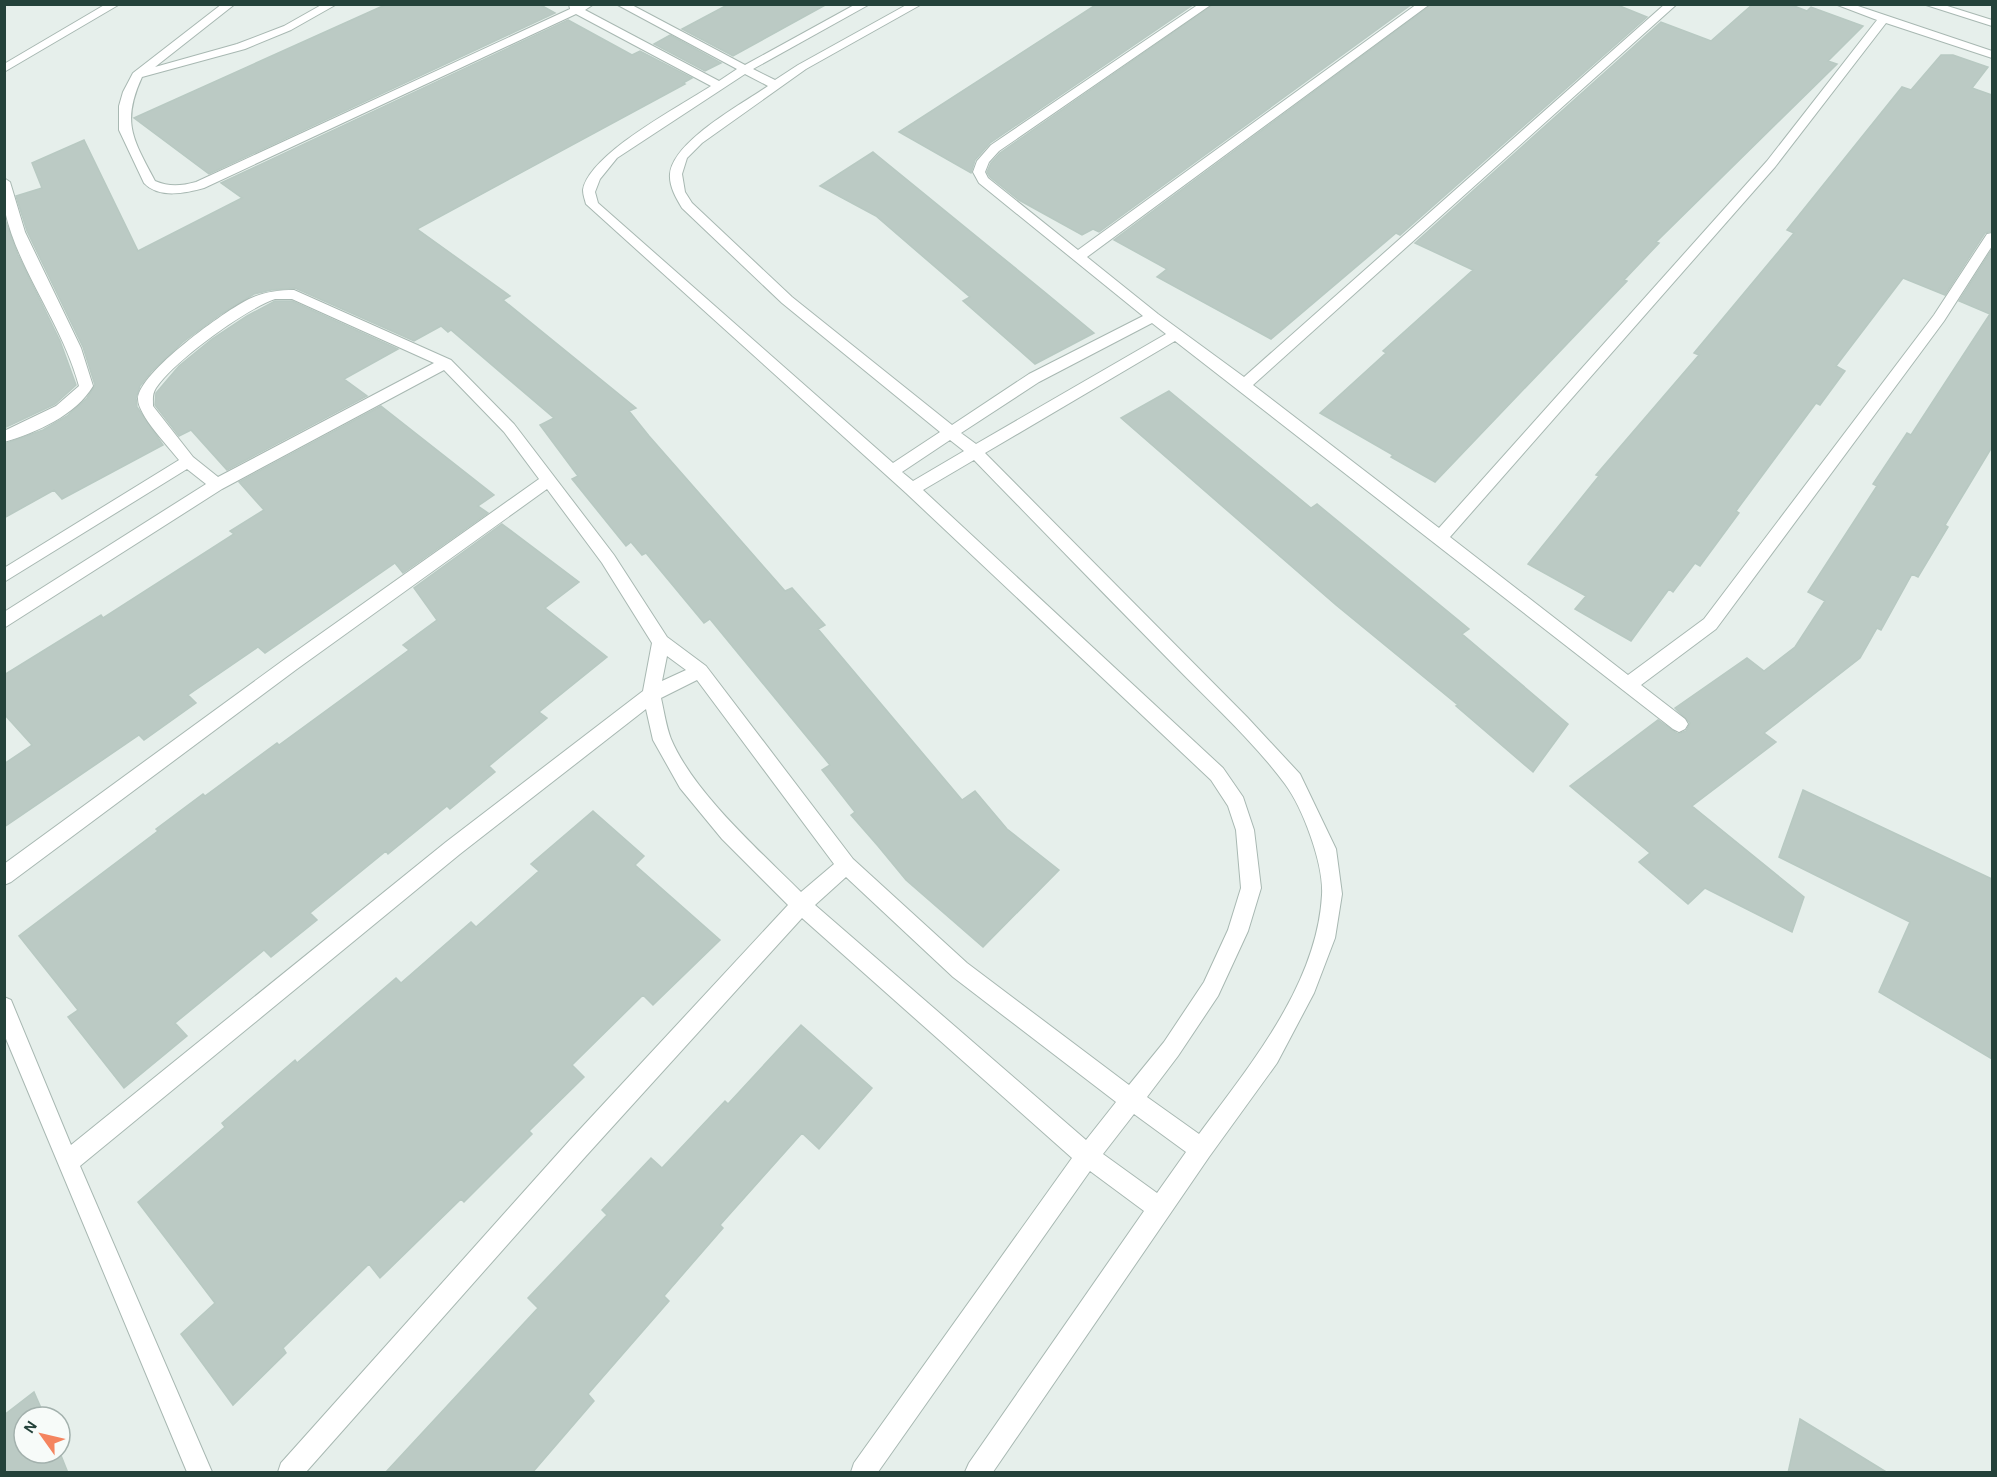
<svg xmlns="http://www.w3.org/2000/svg" width="1997" height="1477" viewBox="0 0 1997 1477" font-family="'Alegreya Sans',sans-serif">
<rect width="100%" height="100%" fill="#e6efeb"/>
<path fill="#bbcac4" stroke="#b8c9c2" stroke-width="1.5" d="M387,4H539L555,13L209,174L134,118Z
M729,4H827L733,56L682,29Z
M1097,4H1194L990,143L975,160L971,173L899,132Z
M1214,4H1412L1099,232L1093,229L1082,235L1019,200L990,177L987,172L991,163L1000,153Z
M1432,4H1615L1647,17L1400,235L1396,233L1271,339L1157,277L1167,269L1114,240Z
M1753,4H1789L1807,11L1811,7L1863,26L1828,61L1837,64L1656,242L1659,243L1624,280L1627,281L1435,482L1391,457L1393,455L1320,413L1386,353L1383,351L1473,270L1415,243L1661,22L1711,41Z
M568,20L632,55L640,51L692,78L683,83L685,84L417,229L510,296L503,300L636,408L629,411L649,436L785,591L792,588L825,625L818,629L962,800L975,791L1007,829L1059,870L983,947L906,880L878,846L851,815L855,812L822,770L830,765L710,619L704,623L646,553L642,555L631,542L626,546L572,479L578,476L540,425L554,418L451,330L448,332L441,326L414,341L295,288L271,290L254,294L221,314L183,342L151,372L140,386L136,398L137,407L163,445L62,499L54,490L4,518V444L43,430L67,416L87,398L95,385L83,347L27,231L16,196L42,188L32,163L84,140L138,251L242,198L221,183Z
M670,35L721,63L705,71L654,44Z
M1941,55H1953L1988,67L1972,88L1992,95V231L1985,233L1945,295L1903,278L1836,366L1845,371L1820,405L1816,403L1736,511L1739,513L1700,566L1695,563L1673,592L1669,589L1631,641L1575,609L1586,596L1528,564L1599,476L1596,475L1699,355L1694,353L1794,233L1787,230L1902,87L1911,90Z
M873,152L1047,294L1094,333L1035,364L963,301L970,297L876,216L820,186Z
M4,217L18,255L60,341L76,385L55,404L4,428Z
M1992,249V447L1945,525L1948,527L1918,577L1912,574L1881,630L1877,628L1860,658L1764,733L1776,742L1692,806L1804,897L1792,932L1705,888L1688,904L1639,862L1650,853L1570,786L1658,720L1678,734L1686,731L1690,723L1675,708L1747,658L1764,671L1795,647L1825,601L1808,592L1877,486L1873,484L1907,433L1911,435L1990,314L1959,301Z
M275,301H292L398,349L344,379L367,396L227,470L191,430L179,436L155,405L156,393L179,366L212,339L247,316Z
M1169,391L1311,508L1317,504L1469,629L1462,634L1568,724L1533,772L1456,706L1458,705L1336,605L1121,418Z
M381,406L494,495L478,506L488,513L403,573L395,563L265,653L258,647L188,695L196,703L144,740L139,735L4,827V764L32,745L4,714V675L101,615L103,618L234,534L230,531L264,510L239,482Z
M502,524L579,582L545,608L607,657L539,712L547,718L489,766L495,772L450,809L447,806L388,854L386,851L310,913L317,920L271,957L264,950L175,1023L187,1036L124,1088L68,1017L78,1010L19,936L158,831L156,829L203,794L205,796L277,743L279,745L409,650L403,645L437,620L414,588Z
M1803,790L1992,879V1059L1879,992L1910,922L1779,857Z
M593,811L644,856L635,865L720,940L653,1005L643,995L572,1065L584,1077L529,1131L532,1134L464,1202L461,1199L380,1278L369,1264L283,1348L286,1353L233,1405L181,1334L215,1303L138,1202L225,1127L222,1123L295,1060L297,1063L396,978L401,983L471,922L476,927L539,871L531,864Z
M801,1025L872,1088L819,1149L802,1133L720,1225L723,1228L664,1296L669,1301L588,1394L594,1401L532,1473H385L538,1308L528,1298L607,1215L602,1210L651,1158L662,1168L725,1101L728,1104Z
M34,1392L45,1417H24V1453H60L68,1473H4V1415Z
M1800,1419L1888,1473H1788Z"/>
<g fill="none" stroke-linecap="round" stroke-linejoin="round">
<g stroke="#a8b8b2" stroke-width="2">
<path id="minor" d="M106,4H120L4,72V64Z
M222,4H235L155,67L237,44L284,26L323,4H337L291,30L245,49L142,77C121,123 133,139 155,181C169,187 181,186 196,182L570,9L569,4H594L585,10L719,81L737,69L616,4H630L745,65L856,4H870L753,69L775,80L798,65L908,4H922L806,69L702,143L687,158L682,174L685,192L692,203L792,297L952,425L1029,374L1143,316L979,183L973,172L977,161L991,145L1199,4H1212L999,151L989,162L985,172L988,178L1078,250L1417,4H1430L1087,257L1158,314L1244,377L1665,4H1677L1253,385L1439,528L1767,161L1877,20L1835,4H1852L1992,51V58L1886,23L1775,167L1450,537L1628,675L1704,619L1934,315L1987,234L1992,233V246L1944,321L1716,629L1641,685L1685,719L1688,724L1685,729L1679,732L1673,729L1175,341L985,453L1247,717L1300,774L1336,849L1342,894L1335,938L1314,993L1277,1063L1209,1157L993,1472H965L969,1463L1144,1211L1090,1171L878,1472H851L854,1463L1072,1158L802,918L586,1156L306,1472H278L281,1463L570,1140L788,905L722,839L680,788L653,740L646,709L460,854L80,1166L212,1472H187L4,1034V997L11,1000L71,1145L446,842L643,691L652,643L602,563L547,489L297,669L11,882L4,885V864L285,659L539,479L504,432L444,370L222,489L4,628V612L206,484L187,469L4,582V568L179,460C168,446 138,415 138,399C138,373 226,310 249,299C264,292 278,290 294,290L451,360L514,424L614,555L667,637L706,666L853,859L967,963L1129,1085L1164,1042L1204,982L1228,930L1241,888L1236,830L1228,806L1211,780L906,493L586,204C585,200 583,195 583,190C589,154 680,106 711,86L576,14L204,188C186,193 159,199 144,183L119,130V106L123,92L133,73ZM745,74L768,86C742,104 673,141 670,174C669,186 676,198 682,208L782,303L940,432L893,463L598,203L595,192L600,179L617,158ZM275,299H292L434,363L218,477L193,457L153,406C153,399 152,394 156,388C174,361 244,310 275,299ZM1152,323L1166,334L976,444L961,433L1039,382ZM950,440L964,451L913,481L902,472ZM974,460C1040,528 1107,597 1174,665C1210,702 1255,743 1285,784C1303,808 1324,865 1322,895C1317,985 1250,1065 1199,1134L1147,1097L1178,1056L1218,996L1248,931L1261,888L1254,830L1243,797L1223,768L923,490ZM667,656L686,670L662,681ZM697,680L834,864L801,892C760,851 694,793 671,739C666,726 664,711 661,698ZM846,877L953,977L1116,1102L1086,1140L815,905ZM1134,1114L1186,1152L1157,1193L1103,1154Z
M1923,4H1941L1992,20V26Z
M4,178L10,182L25,232L81,348L93,386C76,415 36,433 4,442V431L56,406L79,386C62,323 18,270 5,211C3,201 4,189 4,178Z"/>
</g>
<use href="#minor" fill="#fff" fill-rule="evenodd"/>
</g>
<rect width="1997" height="1477" fill="none" stroke="#24423a" stroke-width="12"/>
<g transform="translate(42 1435) rotate(304)"><circle r="28" fill="#f7fbf9" stroke="#a3b1ad" stroke-width="1.5"/>
<path d="M0-4.5L10 22L0 15L-10 22Z" fill="#f4845f"/>
<text y="-9" font-size="16" font-weight="bold" text-anchor="middle" fill="#24423a">N</text>
</g>
</svg>
